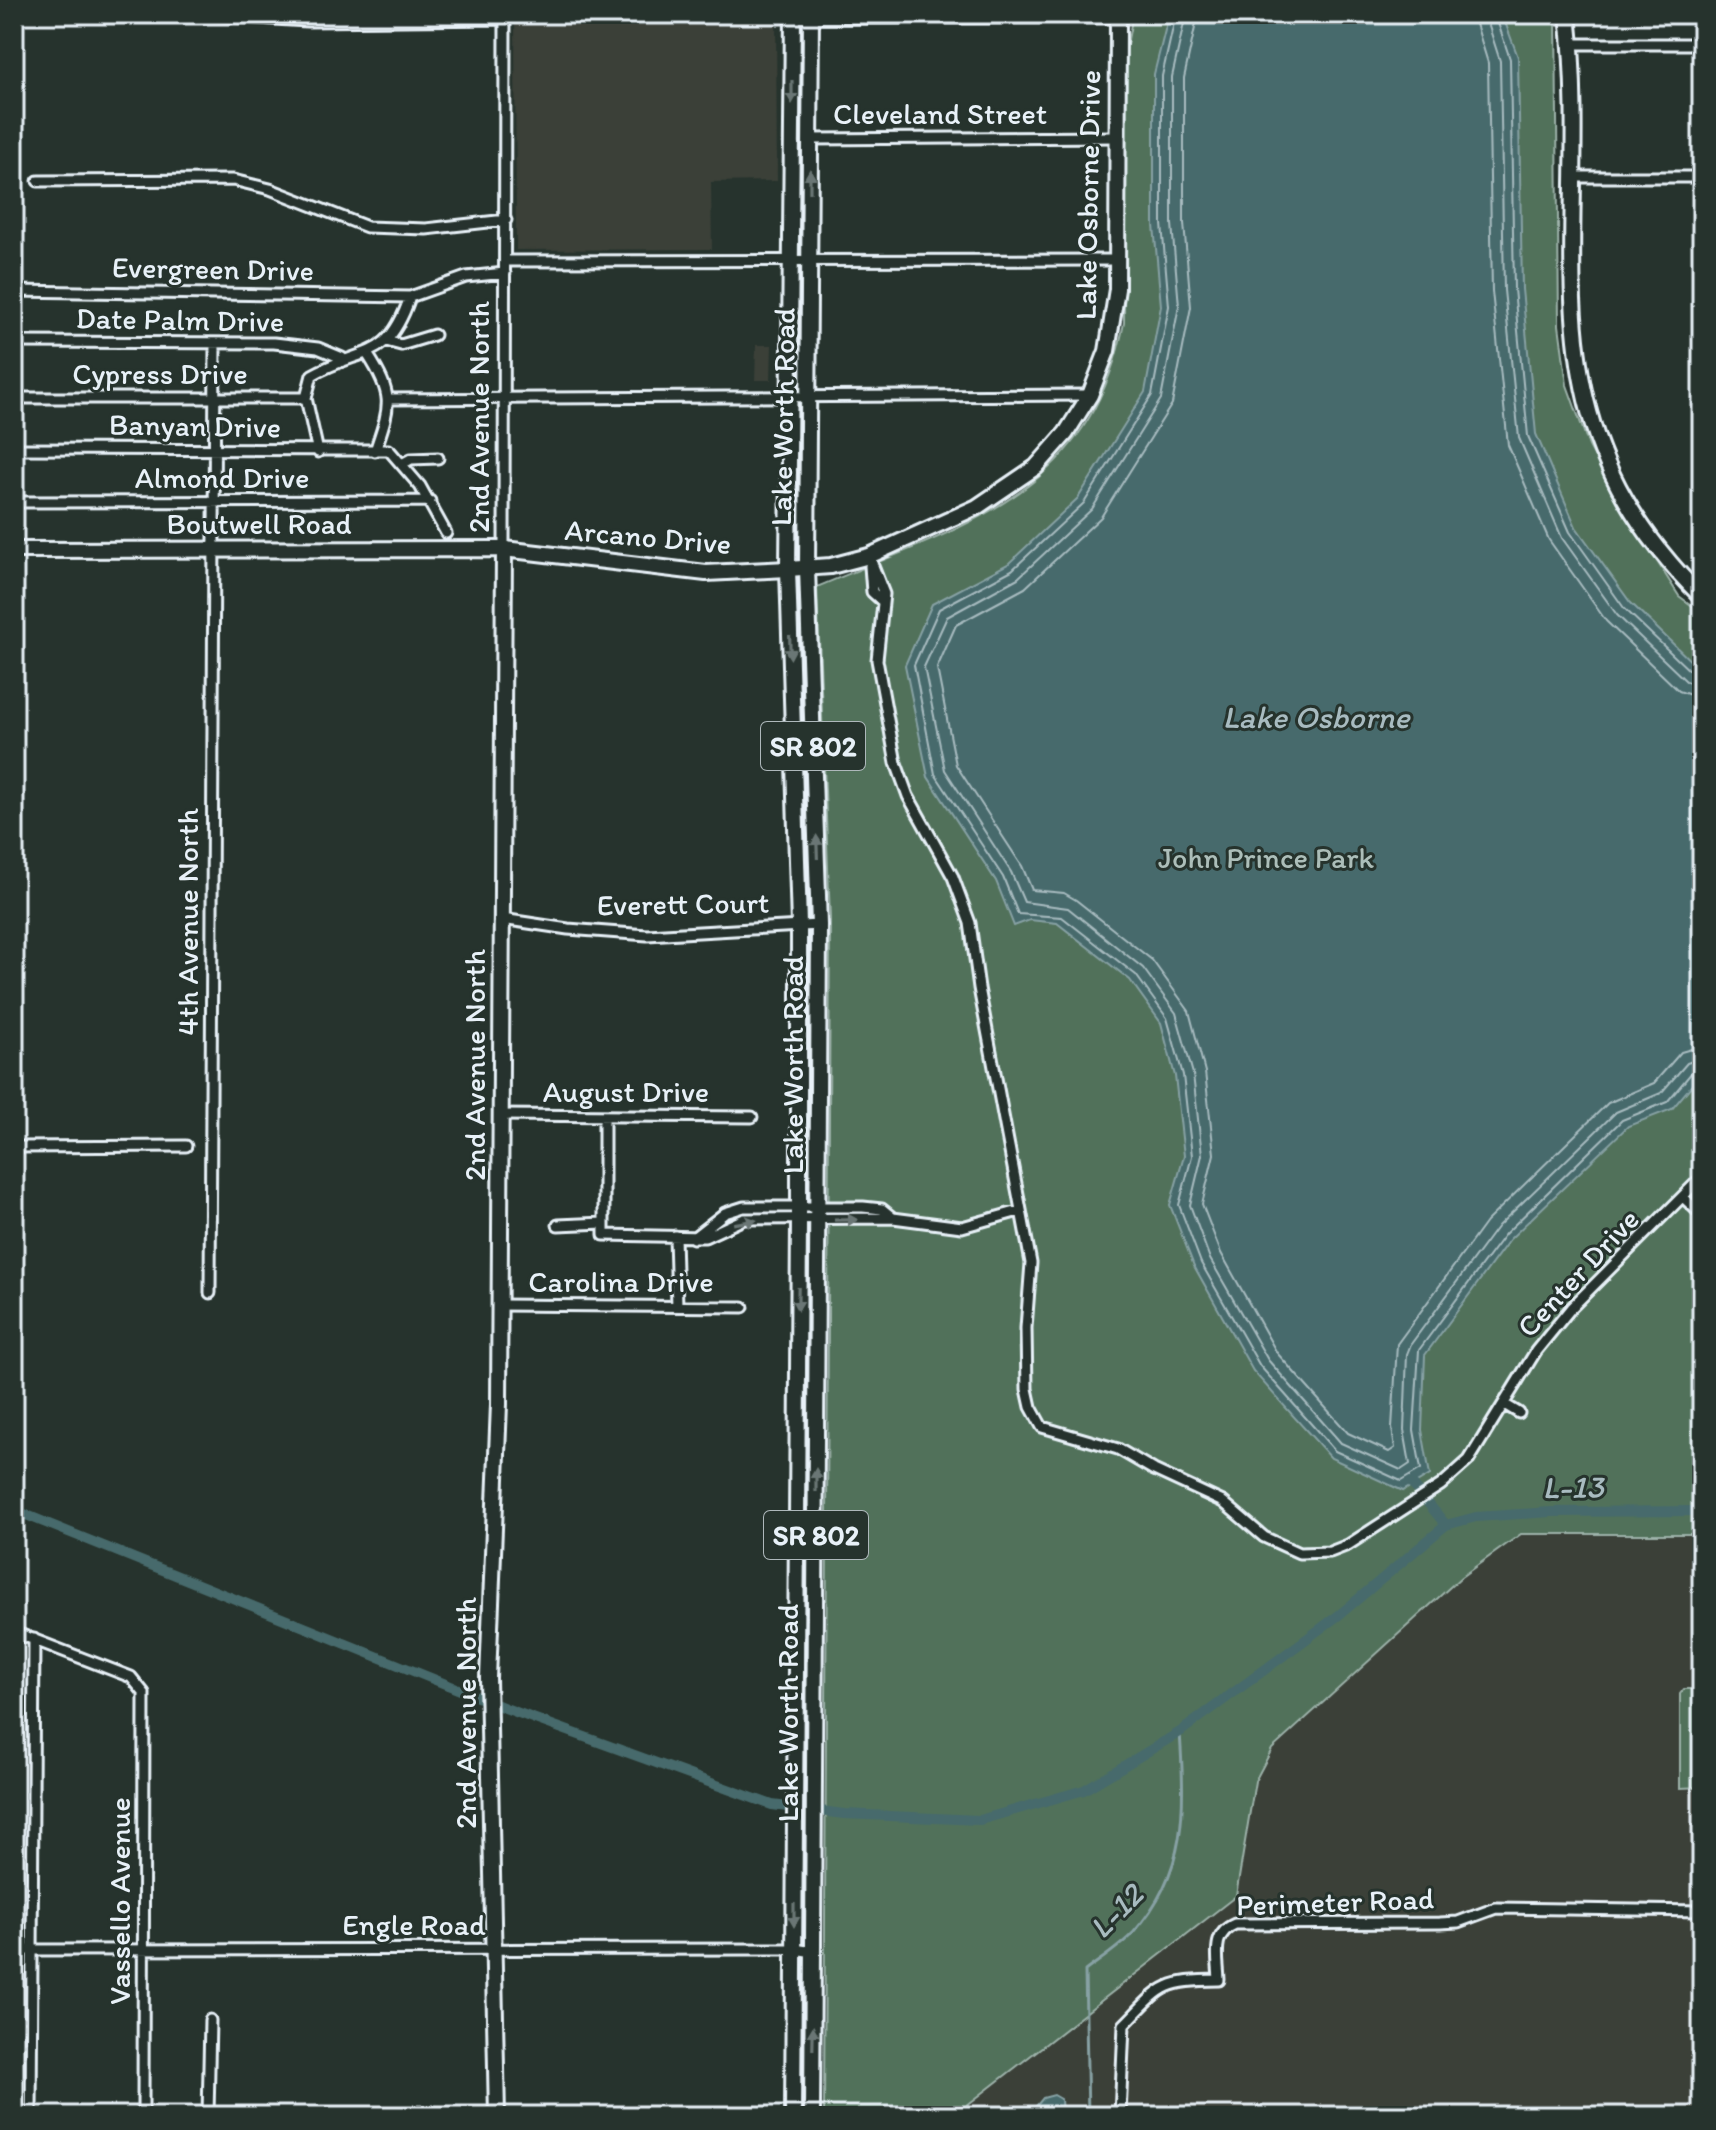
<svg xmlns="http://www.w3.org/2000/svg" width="1716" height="2130" viewBox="0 0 1716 2130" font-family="Itim,sans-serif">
<rect width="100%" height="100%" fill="#26332d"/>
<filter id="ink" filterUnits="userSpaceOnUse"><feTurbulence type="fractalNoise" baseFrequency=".0125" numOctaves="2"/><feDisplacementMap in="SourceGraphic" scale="16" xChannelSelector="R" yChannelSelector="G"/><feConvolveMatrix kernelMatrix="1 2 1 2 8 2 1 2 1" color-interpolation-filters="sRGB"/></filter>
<g filter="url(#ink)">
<path fill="#3a4038" d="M515,14H776L777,181L711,182L712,249L516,250Z
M756,345H772L771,380H755Z
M1520,1534H1702V2116H953L1236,1896L1255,1781L1272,1749L1461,1577Z"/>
<path fill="#51715a" stroke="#9cb1a9" stroke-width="2" d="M1133,14H1556L1559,325L1567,385L1589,446L1618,500L1679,596L1702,613V1534H1521L1461,1577L1272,1749L1255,1781L1236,1896L953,2116H824L830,919L817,587C961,526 1089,498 1124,323L1126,50Z
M1684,1689H1702V1787L1680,1788V1694Z"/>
<path fill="#476b6c" stroke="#87a1a4" stroke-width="2" d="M1169,14H1502L1518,57L1522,289L1536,434L1576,527L1630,602L1702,672V1073L1672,1109L1628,1126L1510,1239L1425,1355L1422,1430L1430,1475L1403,1491L1331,1458L1253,1371L1194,1266L1170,1205L1184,1156L1175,1076L1161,1023L1130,980L1057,923L1030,920L1014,926L996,881L928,777L905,665L932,604L1008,564L1078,498L1145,392L1161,306L1154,225V74Z
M1054,2095L1061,2099L1062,2116H1028L1043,2098Z"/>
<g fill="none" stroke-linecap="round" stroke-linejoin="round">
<path stroke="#a8bbc0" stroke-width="2" d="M1176,14L1162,76V224L1169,306L1152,395L1084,503L1012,570L939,609L914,665L935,774L1003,877L1018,914L1062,917L1136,975L1167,1018L1183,1075L1192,1156L1179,1205L1201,1263L1260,1366L1335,1451L1401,1481L1421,1469L1414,1430L1419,1350L1505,1234L1622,1120L1667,1102L1693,1071L1702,1068
M1186,14L1172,77V224L1179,306L1161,399L1092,509L1018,578L947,617L924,667L945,770L1011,872L1024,902L1068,908L1143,968L1176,1013L1193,1074L1202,1155L1190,1205L1210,1259L1268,1360L1341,1443L1401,1470L1410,1464L1404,1430L1407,1354L1411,1344L1498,1226L1616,1112L1661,1093L1687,1063L1702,1058
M1198,14L1184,78V223L1191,307L1172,404L1101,517L1025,588L956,625L937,668L956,765L1022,866L1032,890L1064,893L1076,900L1152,960L1189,1011L1205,1072L1214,1154L1202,1204L1221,1253L1277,1353L1348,1433L1389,1452L1395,1448L1392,1428L1397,1344L1486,1222L1608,1103L1654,1083L1681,1052L1702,1046
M1473,14L1488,63L1492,291L1508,445L1549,540L1606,621L1679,691L1702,699
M1485,14L1500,61L1504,290L1519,438L1562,538L1617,615L1687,682L1702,687
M1495,14L1510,59L1514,289L1528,436L1570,532L1624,608L1693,674L1702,677"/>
<path stroke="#87a1a4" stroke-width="3" d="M1088,2116L1085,1971C1101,1959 1120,1947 1134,1932C1188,1871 1185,1809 1180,1732"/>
<path stroke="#476b6c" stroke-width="10" d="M1413,1485L1446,1525
M14,1510L505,1708L772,1805L844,1814L980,1820L1084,1790L1180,1732L1339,1615L1446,1525L1476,1517L1551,1512L1702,1511"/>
<g stroke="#e8f1f8" stroke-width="15">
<path id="street" d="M193,14L307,21L504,19
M793,18L1117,17
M1571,44H1702
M811,139L1117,137
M1572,177H1702
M38,181L233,180L270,189L367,227L426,229L506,220
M505,261L1117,260
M14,291L410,297
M386,341L401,345L434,335
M14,342L274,343L318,348L342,358
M368,355C395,397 390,406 375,451
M14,398H306
M389,399L1090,395
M14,449L389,450L420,486L446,533
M318,452L306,398L312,375C363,346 387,364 410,297L466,277L505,273
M402,464L411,459L438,458
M14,502L430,501
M504,549L505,14
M869,556L884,594L877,660L896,763L908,796L953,877L970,923L979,988L1031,1263L1026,1328L1027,1389L1031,1407L1042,1427L1118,1449L1154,1470L1223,1502L1264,1537L1299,1553L1330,1552L1348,1545L1441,1485L1469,1460L1536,1351L1571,1308L1702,1177
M870,566L872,592L883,602
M502,919L568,929L647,935L819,925
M500,1115L752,1117
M604,1116V1235L705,1237L744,1219L893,1218L962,1227L1019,1211
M14,1147L186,1146
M1683,1197L1702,1215
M558,1225L604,1223
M675,1236L677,1306
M693,1238L725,1213L744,1207H863L882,1209L893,1218
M210,1293L215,344
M499,1305L743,1307
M1504,1404L1519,1413
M14,1632L131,1677L144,1693L143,2116
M14,1950L794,1949L814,1952
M31,2116L34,1639
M208,2116L210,2020
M1120,2116L1124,2025C1163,1985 1162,1981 1219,1980C1218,1957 1211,1934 1235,1924L1440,1923L1458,1922L1496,1908L1702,1911"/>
</g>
<g stroke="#e8f1f8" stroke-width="20">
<path id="secondary" d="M1568,14C1593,239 1515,413 1702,597
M14,550L504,549L706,573L788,569L831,566L869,556L977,507L1036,467L1066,433L1090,395L1107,351L1117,289L1118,14
M497,2116L488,1678L499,1404L504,549"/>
</g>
<g stroke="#e8f1f8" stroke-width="20">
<path id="primary" d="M793,14L788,569L799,925V1221L793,2116
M811,14L807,568L819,925L812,2116"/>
</g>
<use href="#street" stroke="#26332d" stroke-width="9"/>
<use href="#secondary" stroke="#26332d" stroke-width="14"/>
<use href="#primary" stroke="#26332d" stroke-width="14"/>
</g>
<defs><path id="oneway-solid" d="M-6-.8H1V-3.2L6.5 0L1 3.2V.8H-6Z" transform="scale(2)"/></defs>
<g fill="#6a7674">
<use href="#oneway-solid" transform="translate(792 92) rotate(90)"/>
<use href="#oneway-solid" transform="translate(810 181) rotate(-90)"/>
<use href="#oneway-solid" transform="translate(790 647) rotate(88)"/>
<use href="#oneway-solid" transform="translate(817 847) rotate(-92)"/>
<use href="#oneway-solid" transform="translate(846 1220) rotate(-1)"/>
<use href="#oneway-solid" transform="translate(745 1222) rotate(-9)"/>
<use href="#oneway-solid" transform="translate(798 1299) rotate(91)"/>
<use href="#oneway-solid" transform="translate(816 1480) rotate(-90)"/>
<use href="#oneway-solid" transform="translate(794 1915) rotate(90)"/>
<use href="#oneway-solid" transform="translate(813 2038) rotate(-89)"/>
</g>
</g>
<g text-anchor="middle" stroke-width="6" stroke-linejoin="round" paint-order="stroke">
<g fill="#26332d" stroke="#aeb8bb" stroke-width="2">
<rect x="761" y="722" width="104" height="48" rx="6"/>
<rect x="764" y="1511" width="104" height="48" rx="6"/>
</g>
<g font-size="28" font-weight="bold" fill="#e8f1f8">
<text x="813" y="756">SR 802</text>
<text x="816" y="1545">SR 802</text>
</g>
<g font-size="30" fill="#e8f1f8" stroke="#26332d">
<text x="940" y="124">Cleveland Street</text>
<text transform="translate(1088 195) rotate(-89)" y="10">Lake Osborne Drive</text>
<text transform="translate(213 269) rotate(1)" y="10">Evergreen Drive</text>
<text transform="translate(180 320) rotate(1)" y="10">Date Palm Drive</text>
<text x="160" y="384">Cypress Drive</text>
<text transform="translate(479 417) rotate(-90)" y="10">2nd Avenue North</text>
<text transform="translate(783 417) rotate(-89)" y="10">Lake Worth Road</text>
<text transform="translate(195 426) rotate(1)" y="10">Banyan Drive</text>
<text x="222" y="488">Almond Drive</text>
<text x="259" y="534">Boutwell Road</text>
<text transform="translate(648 537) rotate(5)" y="10">Arcano Drive</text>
<text transform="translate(683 904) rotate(-1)" y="10">Everett Court</text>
<text transform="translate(188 922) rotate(-90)" y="10">4th Avenue North</text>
<text transform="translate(475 1065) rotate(-90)" y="10">2nd Avenue North</text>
<text transform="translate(793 1065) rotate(-90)" y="10">Lake Worth Road</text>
<text x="626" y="1102">August Drive</text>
<text transform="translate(1578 1273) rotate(-47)" y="10">Center Drive</text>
<text x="621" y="1292">Carolina Drive</text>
<text transform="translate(466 1713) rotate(-90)" y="10">2nd Avenue North</text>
<text transform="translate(788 1713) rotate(-90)" y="10">Lake Worth Road</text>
<text transform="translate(120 1901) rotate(-90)" y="10">Vassello Avenue</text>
<text transform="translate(1335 1902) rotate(-2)" y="10">Perimeter Road</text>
<text x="414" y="1935">Engle Road</text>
</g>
<g font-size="30" fill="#acbeb9" stroke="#26332d">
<text x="1266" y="868">John Prince Park</text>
</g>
<g font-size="32" font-style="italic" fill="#a8bbc0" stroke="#26332d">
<text x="1316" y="728">Lake Osborne</text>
<text transform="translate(1573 1487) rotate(-1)" y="11">L-13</text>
<text transform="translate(1116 1911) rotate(-46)" y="11">L-12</text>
</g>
</g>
<rect width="1716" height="2130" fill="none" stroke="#26332d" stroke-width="48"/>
<rect x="24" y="24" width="1668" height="2082" fill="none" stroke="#e8f1f8" stroke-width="3" filter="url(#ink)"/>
</svg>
